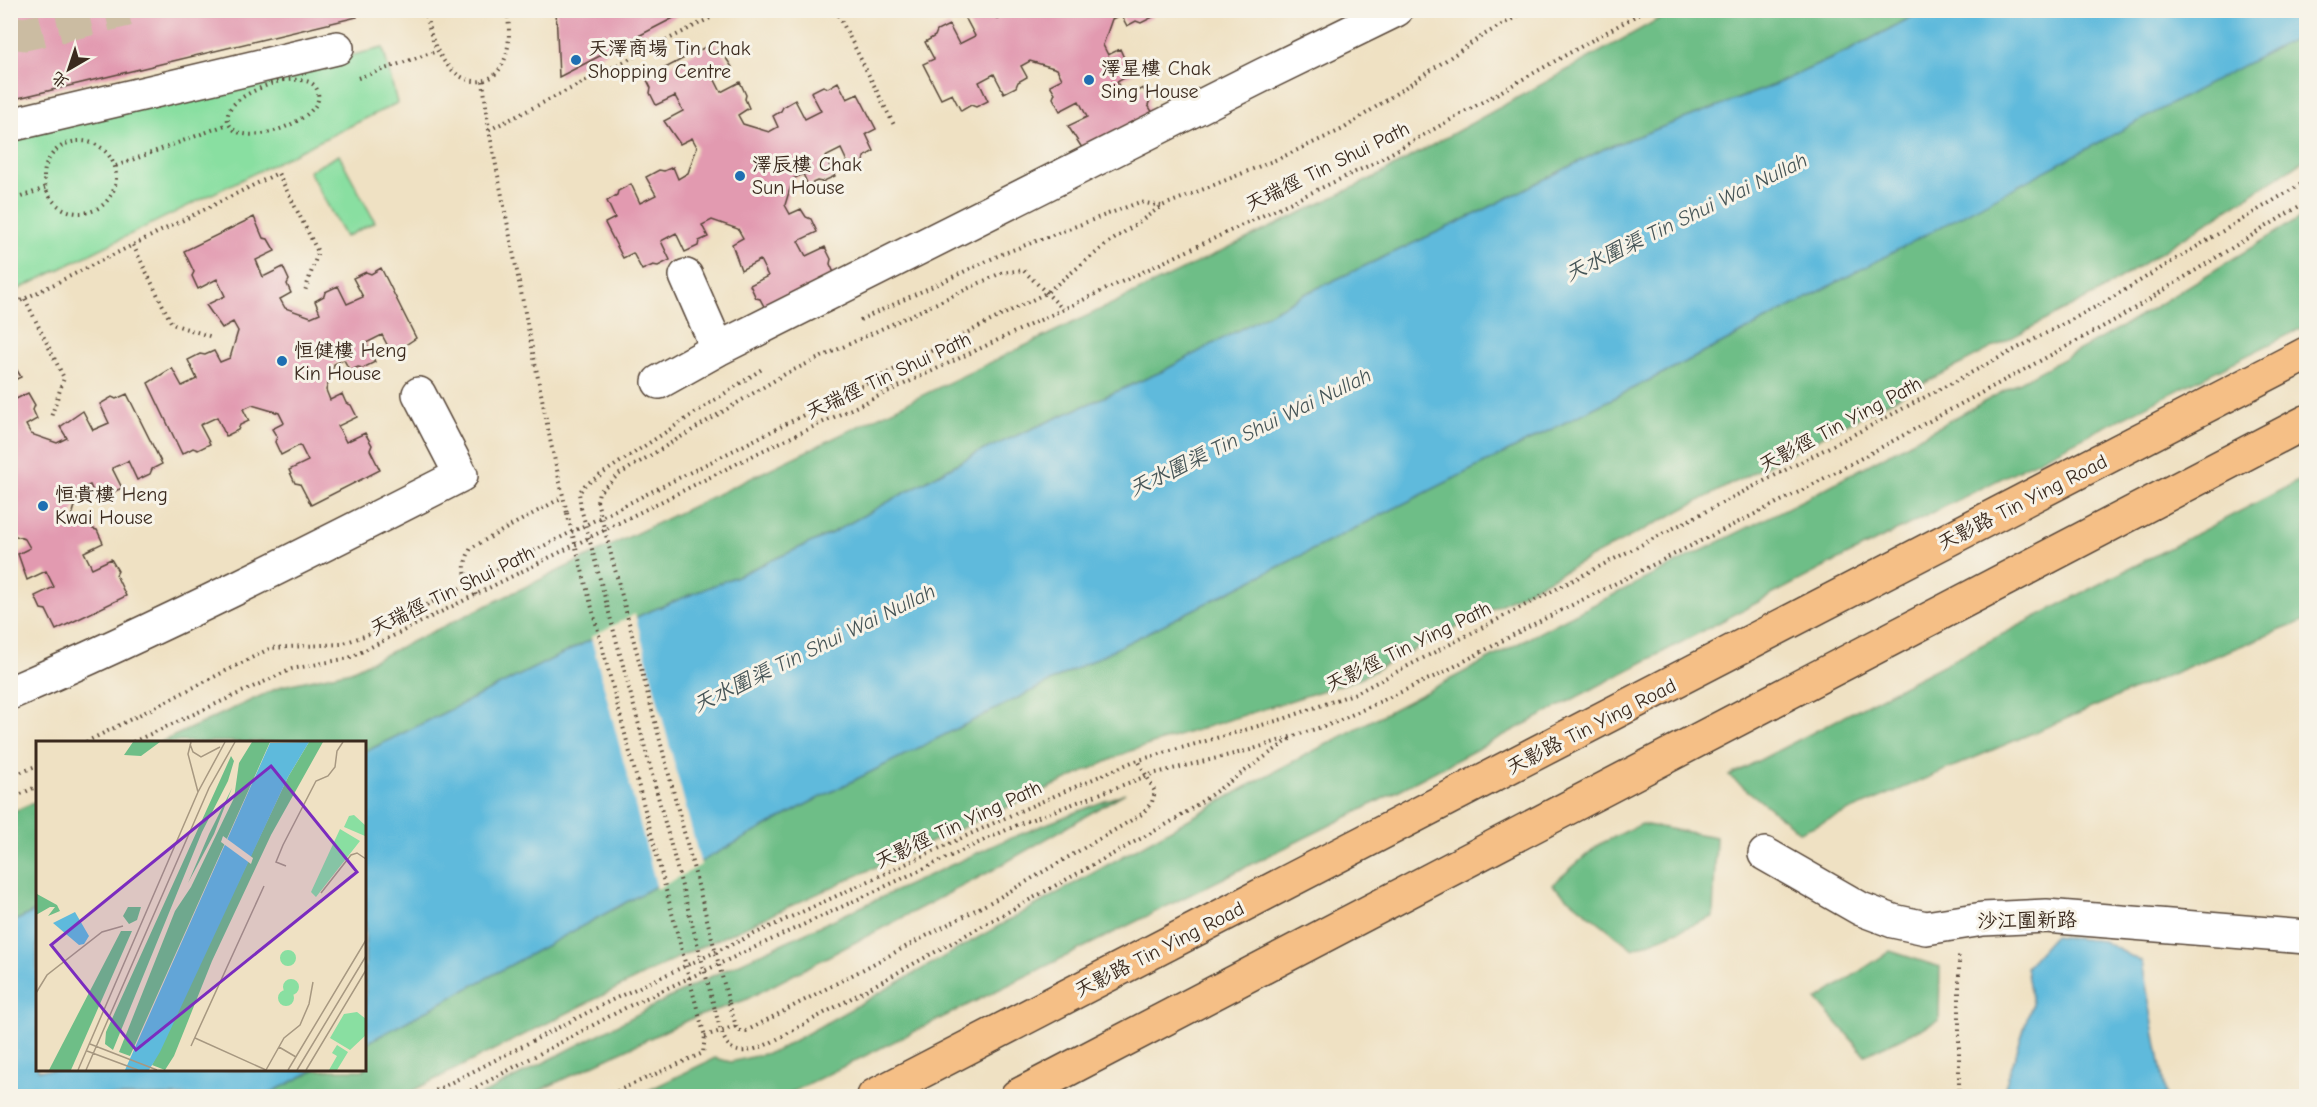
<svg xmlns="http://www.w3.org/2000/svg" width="2317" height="1107" viewBox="0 0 2317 1107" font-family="'Comic Neue','LXGW WenKai TC',sans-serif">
<rect width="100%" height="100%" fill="#f7f3e8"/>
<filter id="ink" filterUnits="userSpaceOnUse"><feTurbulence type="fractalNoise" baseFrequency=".0167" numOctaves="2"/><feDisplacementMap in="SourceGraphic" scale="12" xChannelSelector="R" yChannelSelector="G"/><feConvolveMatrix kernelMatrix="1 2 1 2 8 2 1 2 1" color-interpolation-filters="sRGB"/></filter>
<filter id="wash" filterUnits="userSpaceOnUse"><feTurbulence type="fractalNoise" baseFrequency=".008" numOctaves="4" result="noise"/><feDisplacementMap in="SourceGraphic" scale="24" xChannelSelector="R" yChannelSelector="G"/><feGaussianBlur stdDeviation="1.35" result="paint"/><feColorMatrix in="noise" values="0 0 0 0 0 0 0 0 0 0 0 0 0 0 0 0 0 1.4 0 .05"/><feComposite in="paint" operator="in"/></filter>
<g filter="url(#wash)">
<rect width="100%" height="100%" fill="#efe1c3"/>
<path fill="#89dfa1" stroke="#628460" stroke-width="1.5" d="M383,48L397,103L11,293V136Z
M339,155L375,222L345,237L309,171Z"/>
<path fill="#6ebe87" stroke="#547452" stroke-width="1.5" d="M1673,11H1923L1848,51L1767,88L1606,148L1476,214L1307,293L1163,371L975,454L830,534L737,576L643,614L365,752L364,742H161L282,686L351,671L1377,176Z
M2306,31V159L2099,292L1356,680L1130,751L681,956L402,1096H264L315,1070H364L365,1044L807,804L1721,344Z
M2306,214V326L1846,556L1363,809L784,1096H637L715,1058L731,1062L776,1051L1264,777L1567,618L1813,495L2127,324Z
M2306,477V620L2190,666L1800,832L1729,776Z
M1125,793L991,871L745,1000L690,1019L528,1096H479L712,976L1001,842Z
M37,801V910L11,923L10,813Z
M1641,824L1716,837L1713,917L1633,949L1552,885L1598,845Z
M1890,951L1940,967L1939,1020L1865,1055L1817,1000Z"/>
<path fill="#5ebadc" stroke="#4c727d" stroke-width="1.5" d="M1923,11H2306V32L1721,344L807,804L365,1044V752L643,614L737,576L830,534L975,454L1163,371L1307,293L1476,214L1606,148L1767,88L1848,51Z
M37,910L38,1070H315L264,1096H11V923Z
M2054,936L2103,941L2142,962L2166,1096H2002L2032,1004L2026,967Z"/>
<path fill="#efe1c3" d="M635,614L701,865L657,889L591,637Z"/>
<g id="blocks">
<path fill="#e29ab0" d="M10,10H355L357,17L10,100Z
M556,10H689L559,77Z
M977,10H992L997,19L1006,14L1008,10H1150L1153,17L1141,23L1136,21L1127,26L1121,15L1112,19L1103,45L1108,55L1120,49L1124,58L1129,59L1135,72L1117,82L1125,97L1143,88L1150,100L1148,105L1154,115L1084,151L1068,126L1087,117L1079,101L1060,111L1053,98L1055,93L1050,85L1062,79L1057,69L1030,61L1021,66L1027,77L1018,82L1016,87L1004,93L994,74L979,82L988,101L976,107L971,105L961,111L952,94L941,99L923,64L934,59L925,42L935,36L937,31L949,25L959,44L975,36L965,17Z
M715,42L732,67L713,76L721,92L740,82L746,95L745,99L749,108L738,115L743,124L769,132L778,127L773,116L781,111L783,107L795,100L805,119L821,111L811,92L823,86L828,88L838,82L847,99L858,94L876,129L866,134L874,151L864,157L863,162L850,168L841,149L825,157L835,176L822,182L817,181L808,185L803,174L793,179L785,205L790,214L801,209L806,217L811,219L817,232L798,241L806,256L825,247L831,259L830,264L835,275L766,310L760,299L756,298L750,285L768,276L760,260L741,270L732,244L743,238L738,229L712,220L702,225L708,237L699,241L698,246L685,252L676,233L661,241L670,260L658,266L653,265L642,270L633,253L623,258L605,223L615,218L607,201L617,195L618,191L631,184L640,203L656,195L646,177L659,170L664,171L673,167L678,179L688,173L697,147L692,138L680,144L664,121L683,111L675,96L656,105L650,93L651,88L646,78Z
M254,217L263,238L268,239L275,251L256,260L263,277L283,267L289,280L287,284L291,293L280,299L285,308L311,317L320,313L315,301L324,296L325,292L338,286L347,304L363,297L353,278L366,272L371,274L381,268L416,338L392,354L382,335L366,343L375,362L363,368L358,367L350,371L344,360L334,364L326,390L330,400L342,394L346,403L351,405L357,417L338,426L346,442L365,433L372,445L370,450L380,470L311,505L300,484L295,483L289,470L308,461L300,445L281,455L275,442L277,437L272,429L284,423L279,413L252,405L243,409L249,421L240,425L238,430L226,436L217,417L200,425L210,444L198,450L193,448L182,454L148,383L172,368L182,386L197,379L188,360L200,354L205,355L214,351L220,362L230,358L238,331L233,322L222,328L206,305L225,296L217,279L198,289L192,276L194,272L184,251Z
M10,363L14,365L21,377L10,382Z
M28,393L35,405L33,410L37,419L26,425L31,434L57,443L67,438L60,427L83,411L93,430L109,423L100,404L112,397L116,399L127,394L162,464L152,469L150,474L137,480L128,461L112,468L122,488L109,494L104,492L96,497L90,485L80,489L72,516L76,525L88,520L93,529L97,530L103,543L84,552L92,568L111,559L118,571L116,575L126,596L56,630L46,610L41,609L35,596L54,587L46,571L27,580L18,554L30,548L25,539L10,534V402Z"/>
</g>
</g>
<g filter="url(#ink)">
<use href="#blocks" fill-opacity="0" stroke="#564537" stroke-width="1.5"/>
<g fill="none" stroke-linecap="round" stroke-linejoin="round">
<path stroke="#cbbca2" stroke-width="33" stroke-dasharray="33 16" stroke-linecap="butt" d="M10,32L25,34L128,10"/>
<g stroke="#564537" stroke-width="36">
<path id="minor" d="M10,125L337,48
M686,276L718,349
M659,382L718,349L1263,75L1396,10
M10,693C163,627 312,551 461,475L419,394
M1765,854L1861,909L1893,921L1926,928L1983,919L2046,916L2306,937"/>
</g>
<g stroke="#564537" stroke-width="36">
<path id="major" d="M874,1096L2306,354
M1017,1096L2306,422"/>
</g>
<path stroke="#564537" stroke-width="4" stroke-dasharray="1.5 4.5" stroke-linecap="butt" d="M426,10C436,102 523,108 507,10
M836,10L895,127
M358,78L437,51
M283,80C295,80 315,77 318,93C319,98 318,102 315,106C302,124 256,143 236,131C232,129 229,125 228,121C223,99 267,85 283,80Z
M483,81L489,130L551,444L567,513
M489,130L726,10
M44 177a36 36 0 1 1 72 0a36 36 0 1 1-72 0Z
M116,166L228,124
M10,201L45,188
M133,245L172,324L212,337
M25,299L64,378L51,417
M10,306L278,173L318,252L305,291
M860,320L1002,254L1140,202L1161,206
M597,501L599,492L618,475L785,374L1001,273L1023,270L1063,309
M581,508L579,493L585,485L762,369
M476,595C465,575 460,570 471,548L563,497
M86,742L271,648L341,644L367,635L1046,293L1107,244L1162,206L1280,158L1343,129L1482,36L1528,10
M133,742L292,669L349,658L764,450L1370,165L1646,10
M10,777L38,765
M10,799L38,786
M729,1003L736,1026L740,1031H746L1000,897L1142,814L1152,802L1155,792L1138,760
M715,1010C725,1047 729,1062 770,1043L1178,818L1293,737
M705,1036L736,1026
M425,1096L616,998L1020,811L1132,762L1283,719L1356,693L1870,426L2103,303L2306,181
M460,1096L629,1006L1017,825L1152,774L1250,750L1334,723L1442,673L1530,626L1799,492L2117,319L2306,202
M606,1096L703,1053L705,1036L698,1012
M1959,1096V956"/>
<use href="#minor" stroke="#fff" stroke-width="33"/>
<use href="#major" stroke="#f5bf86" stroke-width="33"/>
<path stroke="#564537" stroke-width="4" stroke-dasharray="1.5 4.5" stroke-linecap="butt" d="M597,501L729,1003
M581,508L715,1010
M567,513L698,1012"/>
</g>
</g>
<g fill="#1f6fb2" stroke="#f7f3e8" stroke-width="2">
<circle cx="576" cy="60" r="6"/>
<circle cx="1089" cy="80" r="6"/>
<circle cx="740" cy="176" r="6"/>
<circle cx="282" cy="361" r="6"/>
<circle cx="43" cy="506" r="6"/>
</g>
<g text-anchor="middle" stroke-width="6" stroke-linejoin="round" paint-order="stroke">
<g font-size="20" fill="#3b2a1e" stroke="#f7f3e8" text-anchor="start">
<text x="588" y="55">天澤商場 Tin Chak<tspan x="588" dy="23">Shopping Centre</tspan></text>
<text x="1101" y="75">澤星樓 Chak<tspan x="1101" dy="23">Sing House</tspan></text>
<text x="752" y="171">澤辰樓 Chak<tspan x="752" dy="23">Sun House</tspan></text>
<text x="294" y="357">恒健樓 Heng<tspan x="294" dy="23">Kin House</tspan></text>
<text x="55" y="501">恒貴樓 Heng<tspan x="55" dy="23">Kwai House</tspan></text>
</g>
<g font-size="20" fill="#3b2a1e" stroke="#f7f3e8">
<text transform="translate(1327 166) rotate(-26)" y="7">天瑞徑 Tin Shui Path</text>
<text transform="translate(888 375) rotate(-25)" y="7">天瑞徑 Tin Shui Path</text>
<text transform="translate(1840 424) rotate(-28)" y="7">天影徑 Tin Ying Path</text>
<text transform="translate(2022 502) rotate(-27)" y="7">天影路 Tin Ying Road</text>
<text transform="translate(452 590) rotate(-26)" y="7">天瑞徑 Tin Shui Path</text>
<text transform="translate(1408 646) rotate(-26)" y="7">天影徑 Tin Ying Path</text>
<text transform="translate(1591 726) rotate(-27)" y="7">天影路 Tin Ying Road</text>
<text transform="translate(958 824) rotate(-25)" y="7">天影徑 Tin Ying Path</text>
<text transform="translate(2027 920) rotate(-1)" y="7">沙江圍新路</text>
<text transform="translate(1159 949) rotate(-27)" y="7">天影路 Tin Ying Road</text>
</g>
<g font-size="21" font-style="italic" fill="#465557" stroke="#f7f3e8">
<text transform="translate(1686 217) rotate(-26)" y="7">天水圍渠 Tin Shui Wai Nullah</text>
<text transform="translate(1250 432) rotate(-26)" y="7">天水圍渠 Tin Shui Wai Nullah</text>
<text transform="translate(814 648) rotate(-26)" y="7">天水圍渠 Tin Shui Wai Nullah</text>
</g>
</g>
<g transform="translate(36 741)">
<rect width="330" height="330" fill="#efe1c3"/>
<path d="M318,74L330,85L329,95L308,86L313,75ZM304,88L324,100L280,156L275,151ZM244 217a8 8 0 1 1 16 0a8 8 0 1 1-16 0ZM247 246a8 8 0 1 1 16 0a8 8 0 1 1-16 0ZM242 257a8 8 0 1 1 16 0a8 8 0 1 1-16 0ZM321,271L330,278V294L314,309L294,297L308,273ZM301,304L312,311L301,329H293L301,315L296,312Z" fill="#89dfa1"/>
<path d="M97,1H124L105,15L88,14ZM216,1H234L94,315L83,311L139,170L155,146L198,57L203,22ZM273,1H287L235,94L176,220L138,315L129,329L116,324L252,36ZM195,15L198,20L192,40L166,91L77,309L69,303L70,291ZM196,47L178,93L152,142L173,93ZM1,153L21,164L24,170L12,175L19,166H14L0,174ZM92,166H105L101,179L93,183L87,175ZM85,190H96L35,329H13Z" fill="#6ebe87"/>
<path d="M273,1L252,36L124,311L113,329H89L234,2ZM39,171L53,195L48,203L43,204L17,182Z" fill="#5ebadc"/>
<path d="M187,95L217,117L215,123L185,101Z" fill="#efe1c3"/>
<path fill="none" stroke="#a79881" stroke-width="1.5" d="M155,1L152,13L162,51M154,3L157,11L165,16L184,6M250,125L240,121L247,104L280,40L292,35L299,26L301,10L307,1M285,152L315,114L321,112L330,118M0,252L11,234L66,191L87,185M159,297L230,329M54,303L121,329M155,305L228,145M243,306L260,316M51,310L102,329M42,329L162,51L189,1M50,329L173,47L199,1M230,329L248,297L264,284L273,263L277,241M252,329L330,199M261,329L330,215M270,329L330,229"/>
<path fill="#7b2cbf" fill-opacity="0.15" stroke="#7b2cbf" stroke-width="3" d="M235,25L321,131L100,309L15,204Z"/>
<rect width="330" height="330" fill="none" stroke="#3b2a1e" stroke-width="3"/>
</g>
<rect width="2317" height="1107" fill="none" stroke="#f7f3e8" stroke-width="36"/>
<g transform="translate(69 69) rotate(219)" stroke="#f7f3e8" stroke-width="4.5" paint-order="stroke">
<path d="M0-4.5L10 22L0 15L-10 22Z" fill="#3b2a1e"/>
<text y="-9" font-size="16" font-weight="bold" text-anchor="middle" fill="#3b2a1e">北</text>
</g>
</svg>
